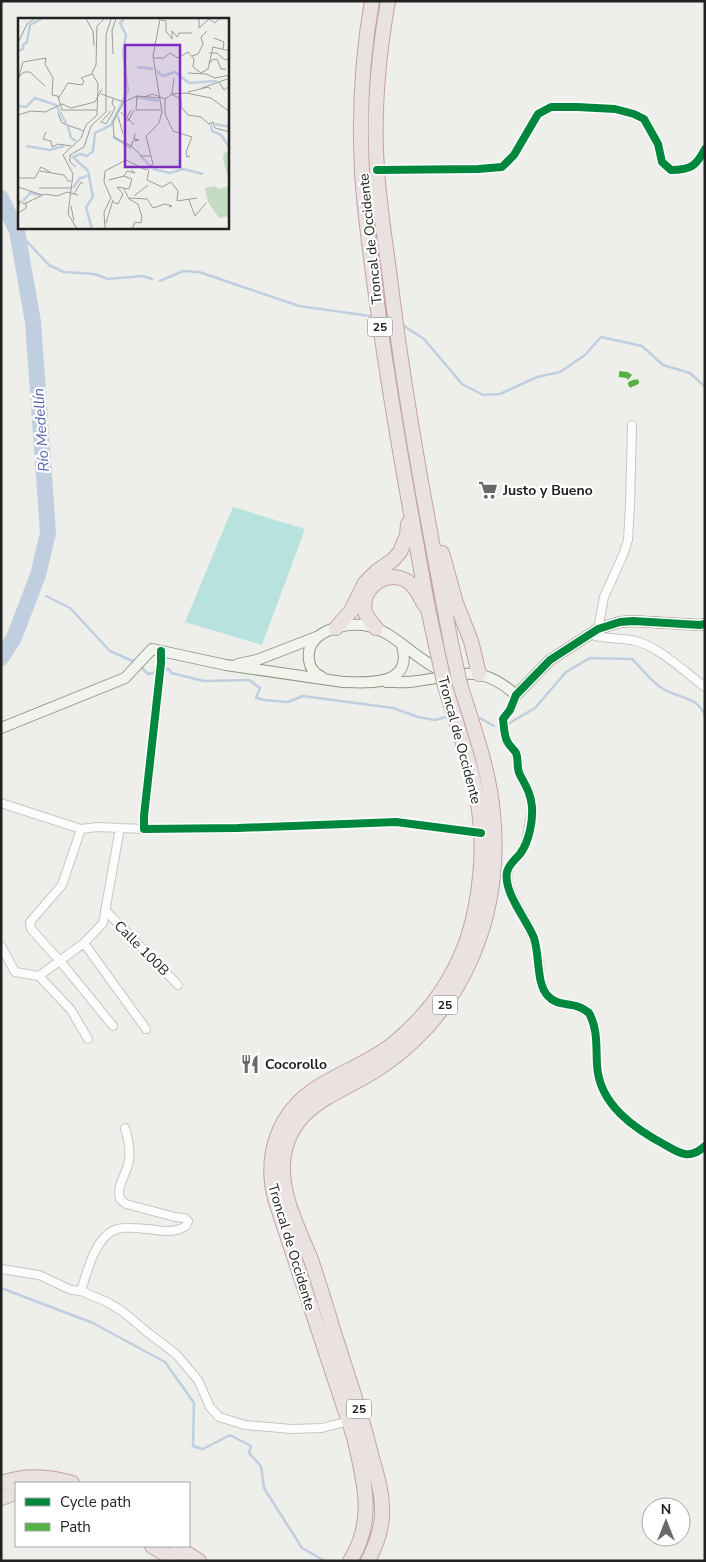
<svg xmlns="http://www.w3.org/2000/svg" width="706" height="1562" viewBox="0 0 706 1562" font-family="'Nunito Sans',sans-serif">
<rect width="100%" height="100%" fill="#eeeeea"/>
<path fill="#b8e2dd" d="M233,507L305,529L262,645L185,622Z"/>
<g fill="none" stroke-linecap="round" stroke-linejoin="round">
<path stroke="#c0cfdf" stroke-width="2.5" d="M17,231L49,265L64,272L94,274L108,279L143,276L152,279
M160,281L183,271L199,272L299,306L370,316
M401,324L424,339L462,384L483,395L500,394L537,377L560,372L585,355L601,337L642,346L663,365L690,373L705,387
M46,596L70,608L110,651L135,662
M139,665L148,674L169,669L171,673L204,681L249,680L260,688L256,698L264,700L288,702L303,696L393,708L418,717L435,720L446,717
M480,718L494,726
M508,724L535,708L566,672L590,658L632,659C640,667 654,684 663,689C678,698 699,697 705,716
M1,1288L93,1323L165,1362L194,1403L193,1446L203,1449L230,1435L251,1446L249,1453L261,1466L264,1488L302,1548L325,1561"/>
<path stroke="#c0cfdf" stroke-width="16" d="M1,198L17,231L33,322L48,533L38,575L14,638L1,658"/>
<g stroke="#c6c6c4" stroke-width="10">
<path id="street" d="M377,170L478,169L502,167L514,155L538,114L551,107H577L615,109L634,114L644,119L658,144L662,162L671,170C691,170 696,166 705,149
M598,629L604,597L623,555L628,540L630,505L632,425
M589,634C605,640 620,637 636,641C659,647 685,672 705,687
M161,651V663L144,816V829L238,828L396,822L481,833
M516,695L510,710L503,719L506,741L516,753L518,769L530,794L532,809L526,842L520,854L510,865L507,876L508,884L512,895L526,921L534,940L539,961L540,981L543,990L550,998L556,1002L573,1005L589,1013C598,1029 596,1047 597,1065C599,1105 635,1129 667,1146C682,1155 691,1159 705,1146
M1,803L81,829L97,827L144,829
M81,829L62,885L30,922L31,929L60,961L113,1026
M106,911L178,985
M84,943L146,1029
M1,946L15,972L39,976L84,943L103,923L120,828
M39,976L71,1010L88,1039
M1,1269L39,1275L71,1290L81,1291C87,1272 95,1236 117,1229C129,1226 143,1229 156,1230C167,1232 177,1232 186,1226L188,1221L185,1218L175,1217L126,1204L120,1199C116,1184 127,1175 129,1160C131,1149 128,1138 125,1128
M81,1291L107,1302L122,1311L147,1332L176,1354L198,1380L210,1407L219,1417L245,1425L292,1429L322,1428L349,1421"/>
</g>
<g stroke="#909883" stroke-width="12">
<path id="secondary" d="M238,664L257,660L319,636
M322,677C315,674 310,668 309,660C305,632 342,623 363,625C394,629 415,661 445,672
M386,682C396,682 406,683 417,681C460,676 479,662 516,695L550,660L598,629L620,622L633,621L700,625L705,624
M1,728L125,678L152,649L226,665L343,682C369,683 413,686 402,646"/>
</g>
<g stroke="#c1a4a3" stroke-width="16">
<path id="highway" d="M372,1C362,57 359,114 362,171C364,210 370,249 375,288C389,395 409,502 428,609L437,650
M388,1C378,57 373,114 377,170C380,214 388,258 393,302C408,418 430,533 452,648
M442,553L456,603L471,641L479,674
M336,628L351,611L365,583L377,571L393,560L400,552L407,535L408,524
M376,628C372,623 367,618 365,612C359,586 391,566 411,584C417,589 420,597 424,604
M1,1483C24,1475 49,1476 72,1483
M1,1498L16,1493
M152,1546L176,1561
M176,1546L199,1561
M350,1561C376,1520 364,1481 354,1437L275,1199C264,1155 278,1112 318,1087C342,1072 370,1062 393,1044C427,1016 454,979 468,937C480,899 485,849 479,810C473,768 457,727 445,686
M368,1561C376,1545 383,1528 382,1509C382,1488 374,1467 369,1446C360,1411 348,1377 337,1342C328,1314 320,1285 310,1257C298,1228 281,1195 283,1163C288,1103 340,1095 381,1067C465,1010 503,913 493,813C489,769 473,726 460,684"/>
</g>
<use href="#street" stroke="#fcfcfc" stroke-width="8"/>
<use href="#secondary" stroke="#f1f3ed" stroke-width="10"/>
<use href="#highway" stroke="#eae2e1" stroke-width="14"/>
<g stroke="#c1a4a3" stroke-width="16" stroke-linecap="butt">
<path id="highway-bridge" d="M452,648L460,684
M437,650L445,686"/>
</g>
<use href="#highway-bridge" stroke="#eae2e1" stroke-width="14"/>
<path stroke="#55b145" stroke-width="6" stroke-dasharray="12 6" stroke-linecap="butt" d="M619,374L627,375L636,382L631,384L633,386"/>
<g stroke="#fff" stroke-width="11">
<path id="cycleway" d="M377,170L478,169L502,167L514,155L538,114L551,107H577L615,109L634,114L644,119L658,144L662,162L671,170C691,170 696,166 705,149
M705,624L700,625L633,621L620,622L598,629L550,660L516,695L510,710L503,719C504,726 504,735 507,741C509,746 514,749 516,753C519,760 516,768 520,775C526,786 531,794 532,807C533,821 529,842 520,854C515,860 509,864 507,872C503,892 527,920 534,938C540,956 536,984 548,996C556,1005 565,1003 576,1006C581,1007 585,1010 589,1013C598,1029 596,1047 597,1065C599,1105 635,1129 667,1146C682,1155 691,1159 705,1146
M161,651V663L144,816V829L238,828L396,822L481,833"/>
</g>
<use href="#cycleway" stroke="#00873e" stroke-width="8"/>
</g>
<defs>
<g id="supermarket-bare" transform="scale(1.5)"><path d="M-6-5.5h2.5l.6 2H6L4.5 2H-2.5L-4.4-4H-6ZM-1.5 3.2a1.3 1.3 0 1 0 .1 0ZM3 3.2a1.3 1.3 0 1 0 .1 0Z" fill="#696967" stroke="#fff" stroke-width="2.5" paint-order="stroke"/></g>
<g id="restaurant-bare" transform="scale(1.5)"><path d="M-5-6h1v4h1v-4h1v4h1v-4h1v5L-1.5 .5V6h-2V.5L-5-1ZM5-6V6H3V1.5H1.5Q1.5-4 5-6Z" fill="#696967" stroke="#fff" stroke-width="2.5" paint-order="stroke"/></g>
</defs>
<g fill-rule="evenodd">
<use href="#supermarket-bare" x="488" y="490"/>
<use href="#restaurant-bare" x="250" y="1064"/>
</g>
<g text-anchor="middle" stroke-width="4.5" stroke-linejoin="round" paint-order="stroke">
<g fill="#fff" stroke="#646464" stroke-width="1">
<rect x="367.5" y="317.5" width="25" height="19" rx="4"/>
<rect x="432.5" y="995.5" width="25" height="19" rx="4"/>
<rect x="346.5" y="1399.5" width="25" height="19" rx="4"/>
</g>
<g font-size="12" font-weight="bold" fill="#212121">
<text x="380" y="331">25</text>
<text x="445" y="1009">25</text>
<text x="359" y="1413">25</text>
</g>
<g font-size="14" fill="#212121" stroke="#fff">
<text transform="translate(370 239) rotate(-96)" y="5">Troncal de Occidente</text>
<text transform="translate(460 740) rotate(75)" y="5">Troncal de Occidente</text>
<text transform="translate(142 948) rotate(45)" y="5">Calle 100B</text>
<text transform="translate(292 1247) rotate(73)" y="5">Troncal de Occidente</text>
</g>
<g font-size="14" font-weight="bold" fill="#212121" stroke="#fff" text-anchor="start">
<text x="503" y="495">Justo y Bueno</text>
<text x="265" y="1069">Cocorollo</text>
</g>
<g font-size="15" font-style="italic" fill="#5365aa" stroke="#fff">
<text transform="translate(41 430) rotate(-94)" y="5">Río Medellín</text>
</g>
</g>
<g transform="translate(18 18)">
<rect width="211" height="211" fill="#eeeeea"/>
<path d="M212,133L211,156L209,157L205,140L206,135ZM196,168L202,171L211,168V198L201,200L190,184L187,170Z" fill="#c3dbc1"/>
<path fill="none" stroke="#c0cfdf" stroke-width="2.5" d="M0,33L5,31V27L9,24L12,7L23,1M119,49L135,51M139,53L145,58L157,54L171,65L199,63M119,79L141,83M0,88L8,89L17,80L38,87L48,105M193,106L194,113L203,117L212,130M197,106L212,109M50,108L53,120L58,123M95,119L113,130M8,128L32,132L46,128M122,137L134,150M135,151L152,155L165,151L185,156M55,170L62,160L69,158M5,183L12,175L22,177M74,211L68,189L75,179L70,153L55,139L62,136L69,138L75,133L77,115L93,107L110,72L105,35L108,17L102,5L106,1"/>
<path fill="none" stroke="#9c9c9a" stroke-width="1" d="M68,1L75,13L76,28M181,1V10L191,1L197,5L201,1M143,2L148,3V13L154,21V13L159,19L161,15H174M196,20L206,24L205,31M0,25L9,6L16,1M191,35H199L207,42L212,40M95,36L94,12L98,1M174,38L180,36L185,26L183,19L189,13M136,40H146L152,35L160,40L170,34L176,41L175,49L183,55L190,51L195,29L212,33M191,46L194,42L199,41L203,51H208M170,55L188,56L197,60L212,57M1,59L6,54H12L27,68M0,62L5,44L28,40L27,46L35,60L34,77L40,78L44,92M201,64L206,72L212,68M184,70L212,60M170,74L190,69L193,71M83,76L106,84L119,78L142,80M153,76L163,81V89L170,97L183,99L191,106L195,104L197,110L212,114M154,76L156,60M119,78L118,92H143M126,79L135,76L147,81M40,81L50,65L64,67L66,63L63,60L74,56M147,81V96L155,113L174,119L168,134L169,139L172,138M147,81L154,76L168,75L193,80L212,94M106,84L95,104L96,119L113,128L115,123L121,122L116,121L117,115M44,86L53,90L77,84L84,71M44,92H79M113,92L109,99L116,107M103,94L110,103L116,92M40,95L44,105L66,113M0,97L13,93L27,94L44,86M100,98L105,116M84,104L88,106L94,96L97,89L94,86L95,81M82,105L93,93M28,114L25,121L33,123L34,129L40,126L53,128M113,128L124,138H132M58,149L52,144V137L66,129L73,108L88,94V17L93,1M131,152L129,162L144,169L153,164L160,173L159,183L179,180M22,153L46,157L50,163H53M106,158L109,153L117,155L113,152M0,160H17L23,149L32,154M91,162L106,158L114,161L111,171L99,169L105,176L100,186L95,184M0,169L24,177M21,170H53M106,171L111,181L120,186L124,199L123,205L117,204L114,211M56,176L63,164L65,166M116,178L130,167M111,180L129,181L135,190L147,186L154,188L151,189M171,182L177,198L188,185M53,188L56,203M0,191L2,183L6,186L27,176L39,178L49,174L60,177M0,195L8,190V184M88,205L95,182M59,211L50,196L55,156L45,137L63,120L68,107L79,97L80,66L74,55L78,47L79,8L86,1M87,211L86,194L93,180L86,164L87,153L108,142L128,152L135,146L128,118L141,105L144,94L135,38L142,1"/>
<path fill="#7b2cbf" fill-opacity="0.15" stroke="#7b2cbf" stroke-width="2.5" d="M107,27H162V149H107Z"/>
<rect width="211" height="211" fill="none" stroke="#212121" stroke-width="2.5"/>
</g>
<rect width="706" height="1562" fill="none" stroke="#212121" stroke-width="5"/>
<rect x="15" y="1482" width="175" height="65" fill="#ffffff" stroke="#a6a6a6"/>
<rect x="25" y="1498" width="25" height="8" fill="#00873e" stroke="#a6a6a6"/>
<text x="60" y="1507" font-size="15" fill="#212121">Cycle path</text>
<rect x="25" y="1523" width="25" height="8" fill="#55b145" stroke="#a6a6a6"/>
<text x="60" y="1532" font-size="15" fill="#212121">Path</text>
<g transform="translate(666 1522)"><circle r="24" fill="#ffffff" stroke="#a6a6a6"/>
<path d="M0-4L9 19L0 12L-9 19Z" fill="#696967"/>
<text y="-8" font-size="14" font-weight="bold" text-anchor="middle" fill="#212121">N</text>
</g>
</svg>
